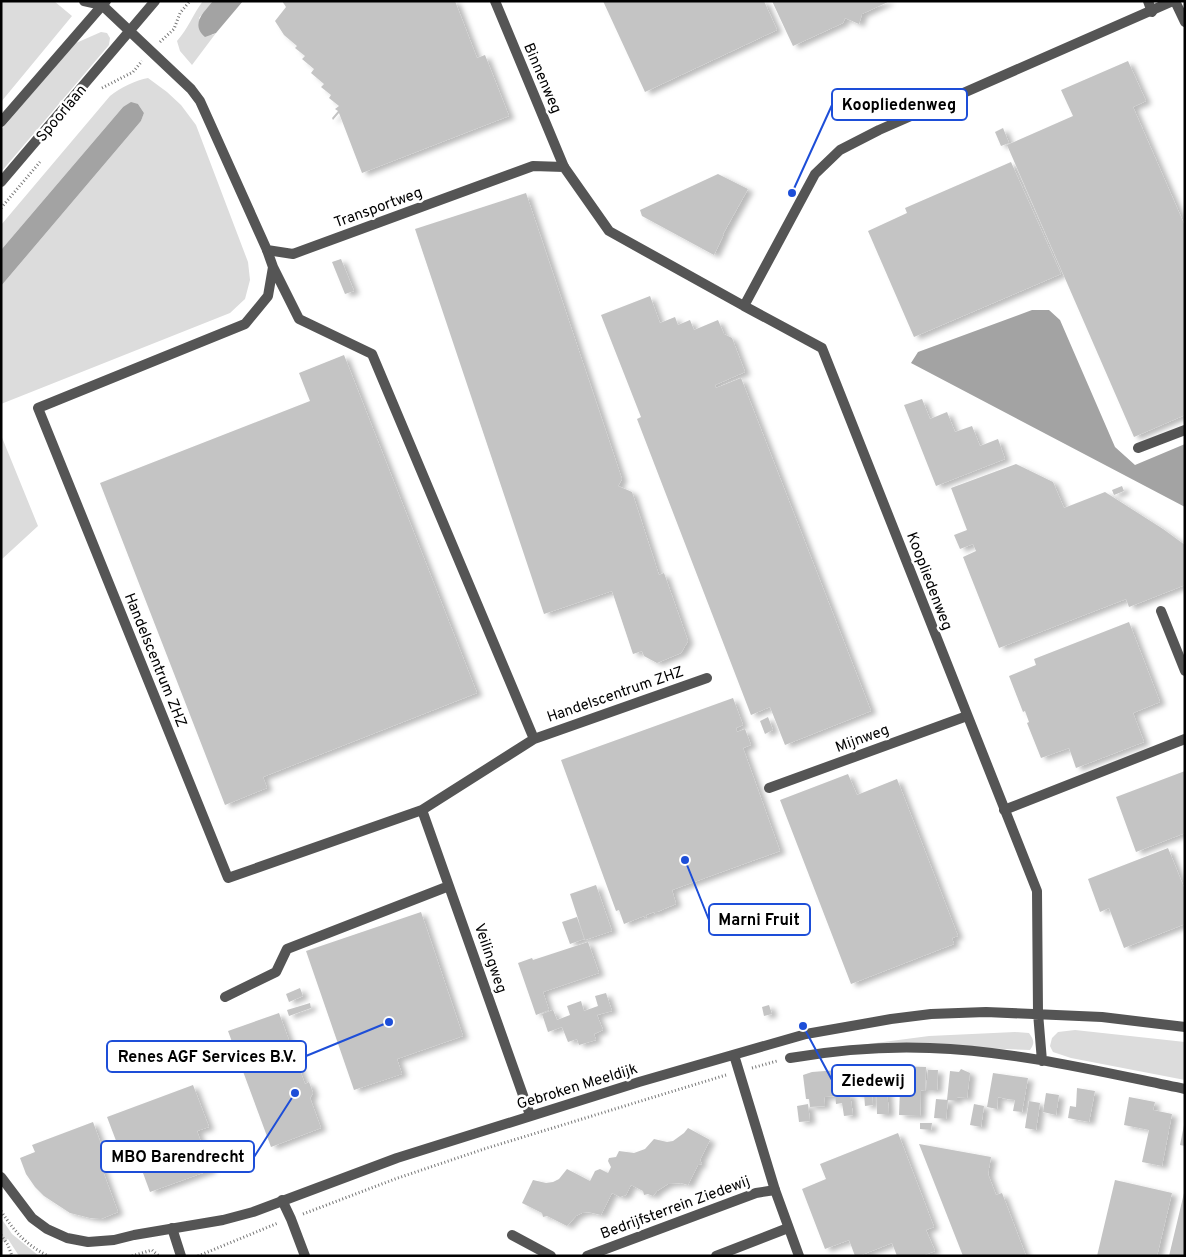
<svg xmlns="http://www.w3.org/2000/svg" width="1186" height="1257" viewBox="0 0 1186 1257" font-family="Overpass,sans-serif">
<defs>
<filter id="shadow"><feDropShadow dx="5.5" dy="3" stdDeviation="2.5" flood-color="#0004"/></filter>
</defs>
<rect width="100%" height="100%" fill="#fff"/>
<path fill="#dcdcdc" d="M1,1H54L72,16L1,102Z
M203,1H213L199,18L212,35L216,33L192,65L180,51L177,41C188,29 193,14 203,1Z
M101,32L107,33L110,38L109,45L1,172V130L69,50L76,43Z
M148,78L167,92L181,105L196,125L248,262L250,280L245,299L230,313L1,404V286L141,121L144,113L138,104L123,107L1,250V225L110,96C120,88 136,80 148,78Z
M1,435L38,526L1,560Z
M1075,1030L1185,1042V1080L1071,1058L1053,1052L1050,1046L1052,1038L1058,1032Z
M1015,1032L1029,1033C1034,1040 1035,1043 1030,1050L902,1045L845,1047L929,1036Z
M1,1218L12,1234L39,1256H19L8,1239L1,1243Z"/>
<path fill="#a3a3a3" d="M213,1H243L216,33L205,37C190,24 204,12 213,1Z
M131,102L138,104L144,113L141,121L1,286V250L123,107Z
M1032,310H1049L1060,320L1115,447L1135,465L1185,444V507L911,363L918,352Z"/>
<path fill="#c4c4c4" filter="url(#shadow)" d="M282,1H455L477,58L485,55L509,116L362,173L339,113L333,120L332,118L338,111L335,109L339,106L329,98L331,95L321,87L324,84L311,73L314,69L302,59L305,56L295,48L297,46L284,35L275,21L286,7Z
M603,1H764L777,30L645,92Z
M772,1H890L862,14L859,24L845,18L843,23L793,46Z
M1128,61L1146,101L1133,107L1185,226V415L1134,437L1007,145L1073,116L1061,90Z
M1003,128L1009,143L1001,146L995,132Z
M1011,162L1061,274L914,337L868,231L907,213L905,208Z
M718,174L748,189L723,234H724L714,255L642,216L640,210Z
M526,193L622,479L618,486L632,492L659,575L664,573L688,641L681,653L657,663L644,656L642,651L633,654L612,591L544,614L415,229Z
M341,259L354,291L345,294L332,262Z
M650,296L660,323L675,317L678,325L690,320L694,330L718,320L724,334L732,338L745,372L715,385L716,388L741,378L871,711L785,745L770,707L751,715L637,419L641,417L601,315Z
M344,355L477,693L263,777L267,788L225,805L100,483L310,401L299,373Z
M922,399L930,419L947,412L955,432L972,426L980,446L998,439L1005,459L936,486L904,405Z
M1016,464L1053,482L1064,508L1105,492L1163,529L1185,545V585L1129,607L1126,599L999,648L963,557L976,551L973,544L960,549L954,535L967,530L951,488Z
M1122,486L1124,491L1114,495L1112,490Z
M1129,622L1160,702L1133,713L1144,742L1076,768L1069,748L1041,758L1027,723L1029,722L1025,711L1023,712L1009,676L1036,665L1034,659Z
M733,698L743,725L736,728L737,732L745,729L751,745L743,748L780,851L672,890L676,904L657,912V914H655L654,912L646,915L647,917L645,918L644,916L624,924L619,910L616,911L561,760Z
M768,717L773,730L765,734L760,721Z
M1185,771V833L1136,852L1116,797Z
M848,774L857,795L897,779L958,936L952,938L954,944L851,984L780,800Z
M1168,848L1185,890V924L1124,948L1109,908L1100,912L1088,879Z
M596,885L612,931L585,940L570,894Z
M421,912L463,1036L397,1059L402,1074L354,1090L306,951Z
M577,917L584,939L570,944L562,922Z
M588,942L599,973L543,992L549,1010L536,1015L518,963L532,958L533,960Z
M300,988L303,996L289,1002L286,994Z
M606,993L612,1011L597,1015L603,1030L594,1034L596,1040L579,1045L577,1039L568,1042L562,1027L548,1032L542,1014L553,1010L557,1020L570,1015L567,1006L581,1001L584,1011L598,1006L595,996Z
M310,1003L311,1008L289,1016L287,1010Z
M769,1005L772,1014L764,1016L762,1007Z
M279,1013L305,1084L309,1082L313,1093L310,1098L321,1128L271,1147L228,1031Z
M898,1066L926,1067L925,1091L921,1090L920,1116L899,1115L900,1089H896Z
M870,1068L873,1105L865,1106L864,1094H855L854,1069Z
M961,1069L970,1073L967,1098L957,1097V1101L947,1100L950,1071L959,1072Z
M838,1070L842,1094L850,1093L853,1115L844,1116L842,1103L836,1104L835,1096L824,1097L825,1106L810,1107L809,1099H806L803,1075L812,1072Z
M928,1070H938L937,1090H926Z
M993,1073L1028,1078L1022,1112L1013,1111L1015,1100L1007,1099L998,1097L997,1109L987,1107Z
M193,1085L209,1127L197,1131L211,1170L150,1192L136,1154L123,1159L107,1117Z
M1077,1088L1095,1091L1089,1122L1068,1118L1070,1106L1076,1107Z
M887,1090L889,1114H877L876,1091Z
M1046,1093L1059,1095L1056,1115L1043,1112Z
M1129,1097L1155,1102L1153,1110L1172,1114L1162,1166L1142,1162L1149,1130L1124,1125Z
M936,1099L948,1100L946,1119L934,1118Z
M1029,1101L1040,1103L1036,1130L1025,1128Z
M808,1104L810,1121L799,1122L797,1106Z
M974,1104L984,1106L981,1127L970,1125Z
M93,1122L108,1163L101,1166L118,1212L101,1219L90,1218L70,1213L44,1196L35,1187L26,1174L20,1158L35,1152L32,1145Z
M920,1123H932L931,1130L920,1129Z
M1184,1125H1185V1146L1180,1145Z
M688,1128L710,1140L700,1160L702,1164L698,1165L688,1185L681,1183L668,1184L657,1191L653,1196L648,1194L644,1195L643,1191L631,1185L626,1195L620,1197L612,1193L601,1215L588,1212L582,1213L576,1216L567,1226L547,1216L543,1217L542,1213L522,1203L533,1180L546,1183L553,1182L559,1179L567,1169L590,1181L595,1171L600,1169L608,1173L611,1167L608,1161L609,1158L616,1157L619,1151L634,1153L645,1149L654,1139L667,1142L673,1141L684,1133Z
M898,1133L934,1227L926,1230L935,1251L922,1256H897L892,1243L859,1256H855L849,1240L825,1249L802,1189L826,1179L820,1164Z
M919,1144L991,1157L988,1174L996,1195L1002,1193L1026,1256H963Z
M1115,1180L1172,1193L1157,1256H1097Z
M1184,1193L1185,1256H1169Z"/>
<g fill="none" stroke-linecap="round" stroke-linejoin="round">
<path stroke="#777" stroke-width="3" stroke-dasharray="1 2.5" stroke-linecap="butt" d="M160,42L174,29L180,13L190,1
M102,88L133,72L142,61
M1,208L40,162
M752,1068L777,1061
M1,1211C15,1232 25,1244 48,1256
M303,1214L395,1179L484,1149L726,1075
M1,1235L8,1245L12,1256
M132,1256L152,1250L159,1256
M198,1256L278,1223"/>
<path stroke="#555" stroke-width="10" d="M84,1L102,5
M495,1L564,167
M1148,1L1152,12
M1175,1L1185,22
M267,250L273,267L268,296L245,324L38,408L228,878L422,810L534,739L372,354L299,319L273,267
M1138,448L1185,430
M1161,611L1185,671
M534,739L707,678
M769,788L967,716
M422,810L530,1115
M1004,810L1185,739
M225,997L276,972L287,949L449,886
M282,1200L291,1219L305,1256
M172,1228L181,1256
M512,1235L551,1256
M587,1256L756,1193L775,1190
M716,1256L788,1228"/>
<path stroke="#555" stroke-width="10" d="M102,5L191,89L200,101L267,250L293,254L533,166L564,167L609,231L744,306
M1,122L106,1
M1,182L155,1
M734,1055L775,1190L799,1256
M790,1058C837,1050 883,1046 930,1048C1016,1051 1101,1072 1185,1089
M1042,1061L1038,1013L1037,891L822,348L744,306L815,174L840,150L879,130L1173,1
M1,1177L32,1218L47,1229L67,1238L88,1242L114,1240L134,1235L223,1220L253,1212L397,1158L639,1082L806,1034L891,1019L931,1014L986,1012L1102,1017L1185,1027"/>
</g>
<g text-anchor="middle" stroke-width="5" stroke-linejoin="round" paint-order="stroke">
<g font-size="15" fill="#000" stroke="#fff">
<text transform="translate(543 78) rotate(67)" y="5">Binnenweg</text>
<text transform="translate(61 113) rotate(-50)" y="5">Spoorlaan</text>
<text transform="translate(378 207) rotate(-20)" y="5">Transportweg</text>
<text transform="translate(930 581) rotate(69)" y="5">Koopliedenweg</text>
<text transform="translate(156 660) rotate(68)" y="5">Handelscentrum ZHZ</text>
<text transform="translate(615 694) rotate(-19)" y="5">Handelscentrum ZHZ</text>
<text transform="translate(862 738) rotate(-20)" y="5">Mijnweg</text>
<text transform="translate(491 958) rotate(71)" y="5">Veilingweg</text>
<text transform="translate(577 1086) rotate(-17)" y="5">Gebroken Meeldijk</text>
<text transform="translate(675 1207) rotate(-20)" y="5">Bedrijfsterrein Ziedewij</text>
</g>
</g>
<path fill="none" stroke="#1d4ed8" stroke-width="2" d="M792 193L832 105M685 860L709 920M389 1022L306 1056M803 1026L832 1080M295 1093L254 1157"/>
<g fill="#1d4ed8" stroke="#fff" stroke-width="2">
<circle cx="792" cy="193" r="5"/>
<circle cx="685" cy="860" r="5"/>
<circle cx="389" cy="1022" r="5"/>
<circle cx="803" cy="1026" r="5"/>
<circle cx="295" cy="1093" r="5"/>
</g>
<g fill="#fff" stroke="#1d4ed8" stroke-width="2">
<rect x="832" y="89" width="135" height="31" rx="5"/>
<rect x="709" y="904" width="101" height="31" rx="5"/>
<rect x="107" y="1041" width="199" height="31" rx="5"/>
<rect x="832" y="1065" width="83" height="31" rx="5"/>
<rect x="101" y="1141" width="153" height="31" rx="5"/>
</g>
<g font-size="16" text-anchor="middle" font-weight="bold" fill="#000">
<text x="899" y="110">Koopliedenweg</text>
<text x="759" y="925">Marni Fruit</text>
<text x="207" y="1062">Renes AGF Services B.V.</text>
<text x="873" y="1086">Ziedewij</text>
<text x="178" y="1162">MBO Barendrecht</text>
</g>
<rect width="1186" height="1257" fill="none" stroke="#000000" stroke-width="5"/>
</svg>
